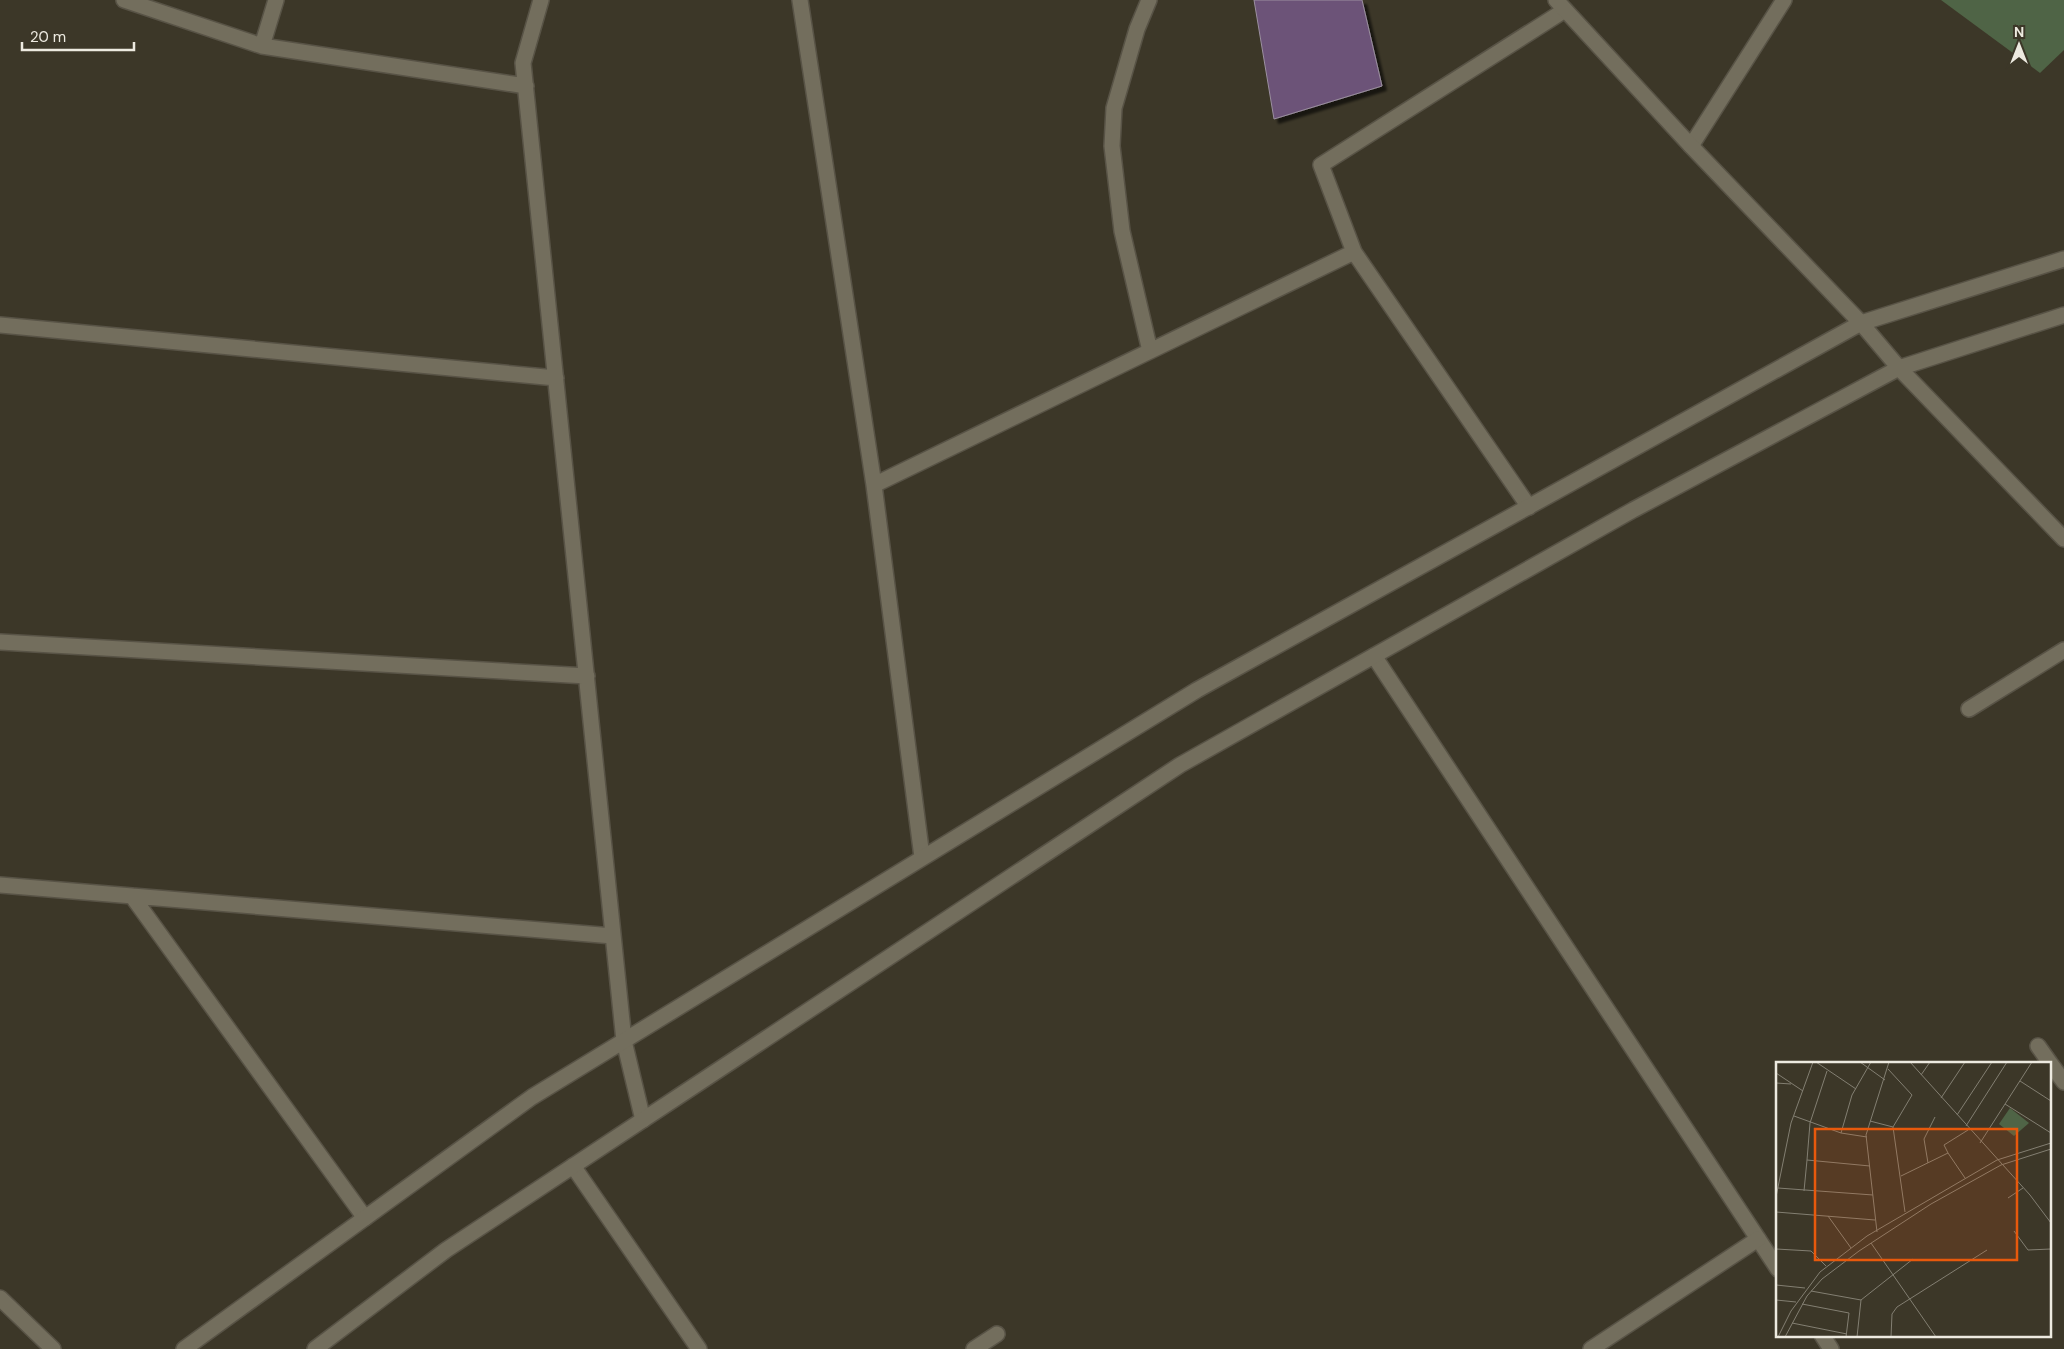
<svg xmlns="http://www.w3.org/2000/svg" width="2064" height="1349" viewBox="0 0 2064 1349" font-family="'DM Sans',sans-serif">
<defs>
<filter id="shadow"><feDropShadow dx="4.5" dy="4.5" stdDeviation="1" flood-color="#0009"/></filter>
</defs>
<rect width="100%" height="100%" fill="#3c3728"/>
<path fill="#4f6446" d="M1941,0H2064V50L2040,73Z"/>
<path fill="#6c5278" stroke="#9b90a0" filter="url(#shadow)" d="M1254,0H1362L1382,86L1274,119Z"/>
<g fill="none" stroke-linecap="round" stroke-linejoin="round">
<g stroke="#585346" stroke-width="18">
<path id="lane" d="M1374,656L1778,1269
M1822,1335L1831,1349"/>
</g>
<g stroke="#585346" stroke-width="18">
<path id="street" d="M124,0L262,46L526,86
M541,0L523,63L624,1041L643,1120
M800,0L874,485L922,857
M1149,0L1137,29L1114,108L1112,146L1122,231L1150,351
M262,46L276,0
M1691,146L1784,0
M1354,252L1529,507
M0,325L556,378
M874,485L1354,252L1321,165L1565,10
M0,642L587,676
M1969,709L2064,650
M0,885L613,936
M132,896L365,1218
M2038,1046L2050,1063
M2050,1063L2064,1082
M573,1166L699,1349
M0,1298L53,1349
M974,1349L997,1334
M1591,1349L1758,1239"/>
</g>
<g stroke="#585346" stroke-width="18">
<path id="secondary" d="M1556,0L1691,146L1861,323L1899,368L2064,539
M184,1349L532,1097L1197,690L1861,323L2064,259
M315,1349L446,1250L1180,765L1633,510L1899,368L2064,315"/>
</g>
<use href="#lane" stroke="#736e5d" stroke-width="15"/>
<use href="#street" stroke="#736e5d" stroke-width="15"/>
<use href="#secondary" stroke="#736e5d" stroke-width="15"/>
</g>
<g transform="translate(1776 1062)">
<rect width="275" height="275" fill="#3c3728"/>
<path d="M234,46L253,61L238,74L223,62Z" fill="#4f6446"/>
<path fill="none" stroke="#837f72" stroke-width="1" d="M40,0L80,27M84,0L109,18M134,0L254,133L275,161M112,7L136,33L117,65M51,9L34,61L31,98L94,104M0,11L27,29M145,13L154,0M244,19L275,39M0,21L15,22M165,36L189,0M229,42L275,71M181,53L216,0M18,54L65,71L91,75M94,59L117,65L129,150M190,64L231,0M65,71L76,33L95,0M204,81L256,0M172,91L189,116M152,101L148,77L159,55M125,114L172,91L168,83L192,68M2,126L97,133M28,129L31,98M0,135L15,61L37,0M232,136L247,126M0,150L99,158M52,154L75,186M238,169L252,188L275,187M101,170L90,73L113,0M95,181L160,275M0,187L35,189L50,204M0,223L29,226M35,229L85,238L137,197M0,238L20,240M26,242L73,251L70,275M16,261L71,272M2,275L15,249L44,210L91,174L221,98L275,81M9,275L31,234L46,217L83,189L155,142L225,103L275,87M81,275L85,238M115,275L116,252L121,245L211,188"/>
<path fill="#e8590c" fill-opacity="0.15" stroke="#e8590c" stroke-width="2.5" d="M39,67H241V198H39Z"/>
<rect width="275" height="275" fill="none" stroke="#edeae0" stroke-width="2.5"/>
</g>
<g transform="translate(2019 45)" stroke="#3c3728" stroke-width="4" paint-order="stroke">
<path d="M0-4L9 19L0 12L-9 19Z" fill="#edeae0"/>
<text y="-8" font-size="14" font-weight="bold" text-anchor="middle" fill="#edeae0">N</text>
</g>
<path d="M22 42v8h112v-8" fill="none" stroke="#edeae0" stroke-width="2.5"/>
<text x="30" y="42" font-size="15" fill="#edeae0" stroke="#3c3728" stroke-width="4" paint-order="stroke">20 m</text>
</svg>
